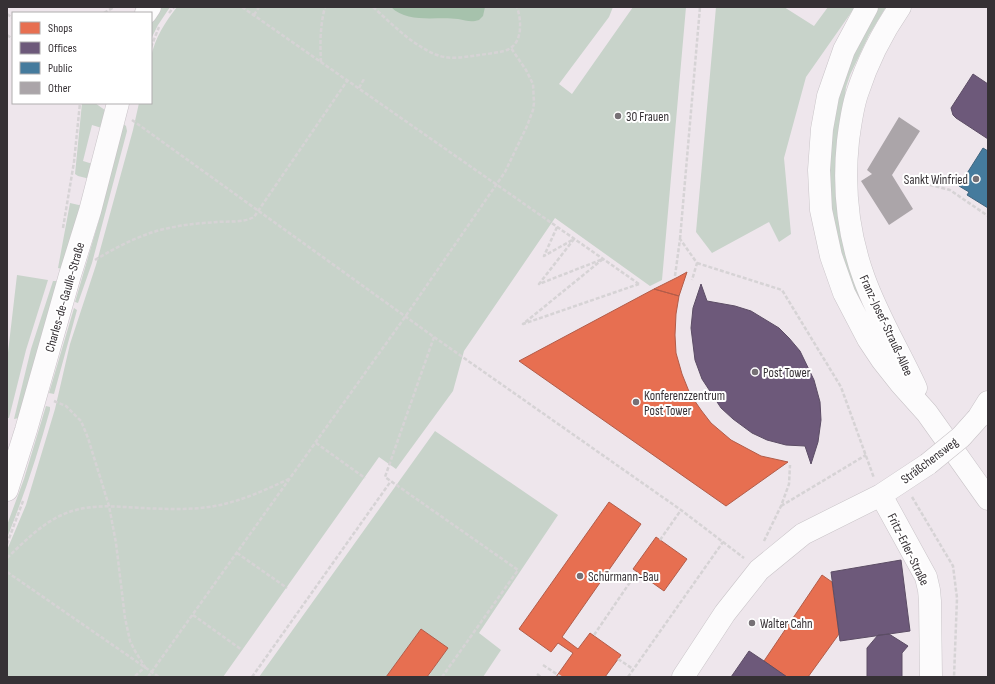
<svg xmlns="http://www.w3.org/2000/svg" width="995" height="684" viewBox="0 0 995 684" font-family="'Sofia Sans Condensed',sans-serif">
<rect width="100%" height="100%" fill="#eee6ec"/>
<path fill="#c8d3ca" d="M158,7H170L158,25L151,39V19Z
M177,7H613L609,17L559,84L572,94L633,7H686L662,280L650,286L555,218L464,351L453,391L396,469L379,457L223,677H7V550L26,505L55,409L70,344L96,265L133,130L139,103H151V57C155,38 165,22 177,7Z
M716,7H784L814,26L828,7H855L806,77L784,158L791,234L779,242L769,222L712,253L696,232Z
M876,7H886L869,35L850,75L846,87L839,144L890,356L848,278L831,214L829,187L833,118L850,59Z
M82,103H95L109,113L105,129L92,125L83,161L96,165L90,179L78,176L75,174Z
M121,122L126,126L127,131L92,263L78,303L75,302L99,220L96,214Z
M70,203L83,206L62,269L58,268Z
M17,275L48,280L26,350L9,418H7V361Z
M53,281H58L19,418L14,419L31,349Z
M74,308L77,310L54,394L49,393Z
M46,406L50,407V410C38,453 24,496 7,538V525L24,479Z
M435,431L558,515L479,633L501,650L483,677H428L447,648L421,629L386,677H259Z"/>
<path fill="#a6c2ac" d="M391,7H485L483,16L479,20C470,23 466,20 458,19C437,16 408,24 391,7Z"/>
<path fill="#e76f51" stroke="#b25c49" d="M687,272L679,296L654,289L678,277Z
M654,289L679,296L676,314L675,335L676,353L682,374L690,394L701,410L711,423L731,440L761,456L788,462L726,506L519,361Z
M609,502L641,524L562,637L578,649L590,633L621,655L605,677H556L573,653L558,643L551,652L519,629Z
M656,537L687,559L664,591L633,569Z
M822,575L832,582L839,634L808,677H787L764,661Z
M421,629L448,648L427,677H386Z"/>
<path fill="#6d597a" stroke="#5c4d65" d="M973,74L988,84V139L956,118L953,115L951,108Z
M701,284L707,301L735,306L751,311L779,328L789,338L800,351L814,380L820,402L821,420L818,442L811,464L805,446L786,445L767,440L752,433L733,419L721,408L702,379L695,360L691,328L693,308Z
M901,560L910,631L840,641L831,572Z
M889,634L908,646L902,653V677H867V648L878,635Z
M749,651L764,661L787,677H731Z"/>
<path fill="#457b9d" stroke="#40657e" d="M983,148L988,151V208L967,195L969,192L959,186Z"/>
<path fill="#aba5a9" d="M899,117L920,131L892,175L913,209L889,225L861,181L872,174L867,170Z"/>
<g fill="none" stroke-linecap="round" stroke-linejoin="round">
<g stroke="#c9c4c8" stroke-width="23">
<path id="minor" d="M146,13L150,7
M978,418L988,402
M7,490L26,430L70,275L90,211L118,103
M881,495L926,577L929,590L930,601L931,677
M683,677L725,613L759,570L803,534L881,495L928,464"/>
</g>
<g stroke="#c9c4c8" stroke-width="23">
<path id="major" d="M867,7L844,50L828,96L822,129L819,170L821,210L831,256L844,293L868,339L882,360L901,384L927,413L988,499
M900,7C882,33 867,63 857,94C852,109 850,126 848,141C843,188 848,234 864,278C878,317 899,351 916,388"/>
</g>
<path stroke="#d6d3d5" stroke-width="2.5" stroke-dasharray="4 2" stroke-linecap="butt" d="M242,7L639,284
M373,7C392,24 412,45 437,55C450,60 465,57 479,55C487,54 496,53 504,51C523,46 522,22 517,7
M104,13L114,7
M169,13L174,7
M7,14L13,18
M254,15L259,7
M7,35L13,39
M151,47L159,27
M321,62C320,43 320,26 325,7
M359,88L364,79
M132,120L434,337L681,510L744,558
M918,182L950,190L988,216
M557,227L544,256L574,239L539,284L603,259L523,324L639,284
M63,228L74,162L80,103
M680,239L700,7
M95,260C120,245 145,232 174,227C188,224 203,223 217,222C230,221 243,223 254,217L347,81
M697,263L782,290L841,387L874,478
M675,276L680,239L697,263L692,280
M434,337L385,477L518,570L442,677
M54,401L66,406L81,421L88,438L109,506L116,543L125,618L130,641L135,651L145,667L134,677
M316,443L365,478
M912,497L953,566L957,598L954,677
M781,506L866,455
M660,540L681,510
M764,541L781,506L789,484L790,465
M7,544L23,501
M237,553L287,588
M7,558C27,539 48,517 76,510C98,504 120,507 142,508C164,509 187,510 209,507C237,503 263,491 289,479
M7,572L159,677
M193,615L242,650
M594,635L637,572
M618,659L633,669
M543,665L561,677
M537,674L541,677
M148,677L405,317L505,172L527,126L533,110L534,103L533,84L526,70L511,48
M252,677L391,481
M628,677L723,542"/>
<use href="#minor" stroke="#fcfbfc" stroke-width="22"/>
<use href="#major" stroke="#fcfbfc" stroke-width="22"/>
<g stroke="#c9c4c8" stroke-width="23" stroke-linecap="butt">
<path id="minor-bridge" d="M928,464L961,437L978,418"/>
</g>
<use href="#minor-bridge" stroke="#fcfbfc" stroke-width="22"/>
</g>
<g fill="#767075" stroke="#fff" stroke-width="1.5">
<circle cx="618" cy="116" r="4"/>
<circle cx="976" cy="179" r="4"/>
<circle cx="755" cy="372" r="4"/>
<circle cx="636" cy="402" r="4"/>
<circle cx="580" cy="576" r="4"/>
<circle cx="752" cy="623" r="4"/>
</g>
<g text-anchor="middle" stroke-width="4" stroke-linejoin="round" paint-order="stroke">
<g font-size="13" fill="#363135" stroke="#fff" text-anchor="start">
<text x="626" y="121">30 Frauen</text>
<text x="968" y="184" text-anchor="end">Sankt Winfried</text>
<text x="763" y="377">Post Tower</text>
<text x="644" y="400">Konferenzzentrum<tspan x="644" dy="15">Post Tower</tspan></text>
<text x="588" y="581">Schürmann-Bau</text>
<text x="760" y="628">Walter Cahn</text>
</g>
<g font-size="13" fill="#363135" stroke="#fff">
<text transform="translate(64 297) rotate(-74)" y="5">Charles-de-Gaulle-Straße</text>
<text transform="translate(887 325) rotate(65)" y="5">Franz-Josef-Strauß-Allee</text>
<text transform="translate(929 460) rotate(-37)" y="5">Sträßchensweg</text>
<text transform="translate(909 549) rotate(64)" y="5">Fritz-Erler-Straße</text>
</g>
</g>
<rect width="995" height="684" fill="none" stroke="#363135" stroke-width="16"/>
<rect x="12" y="12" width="140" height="92" fill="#ffffff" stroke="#afadae"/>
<rect x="20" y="22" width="20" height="12" fill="#e76f51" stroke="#afadae"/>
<text x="48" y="32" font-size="12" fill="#363135">Shops</text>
<rect x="20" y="42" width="20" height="12" fill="#6d597a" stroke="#afadae"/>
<text x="48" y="52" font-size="12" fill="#363135">Offices</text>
<rect x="20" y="62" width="20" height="12" fill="#457b9d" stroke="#afadae"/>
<text x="48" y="72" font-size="12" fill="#363135">Public</text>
<rect x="20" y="82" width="20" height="12" fill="#aba5a9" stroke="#afadae"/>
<text x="48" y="92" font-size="12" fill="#363135">Other</text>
</svg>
